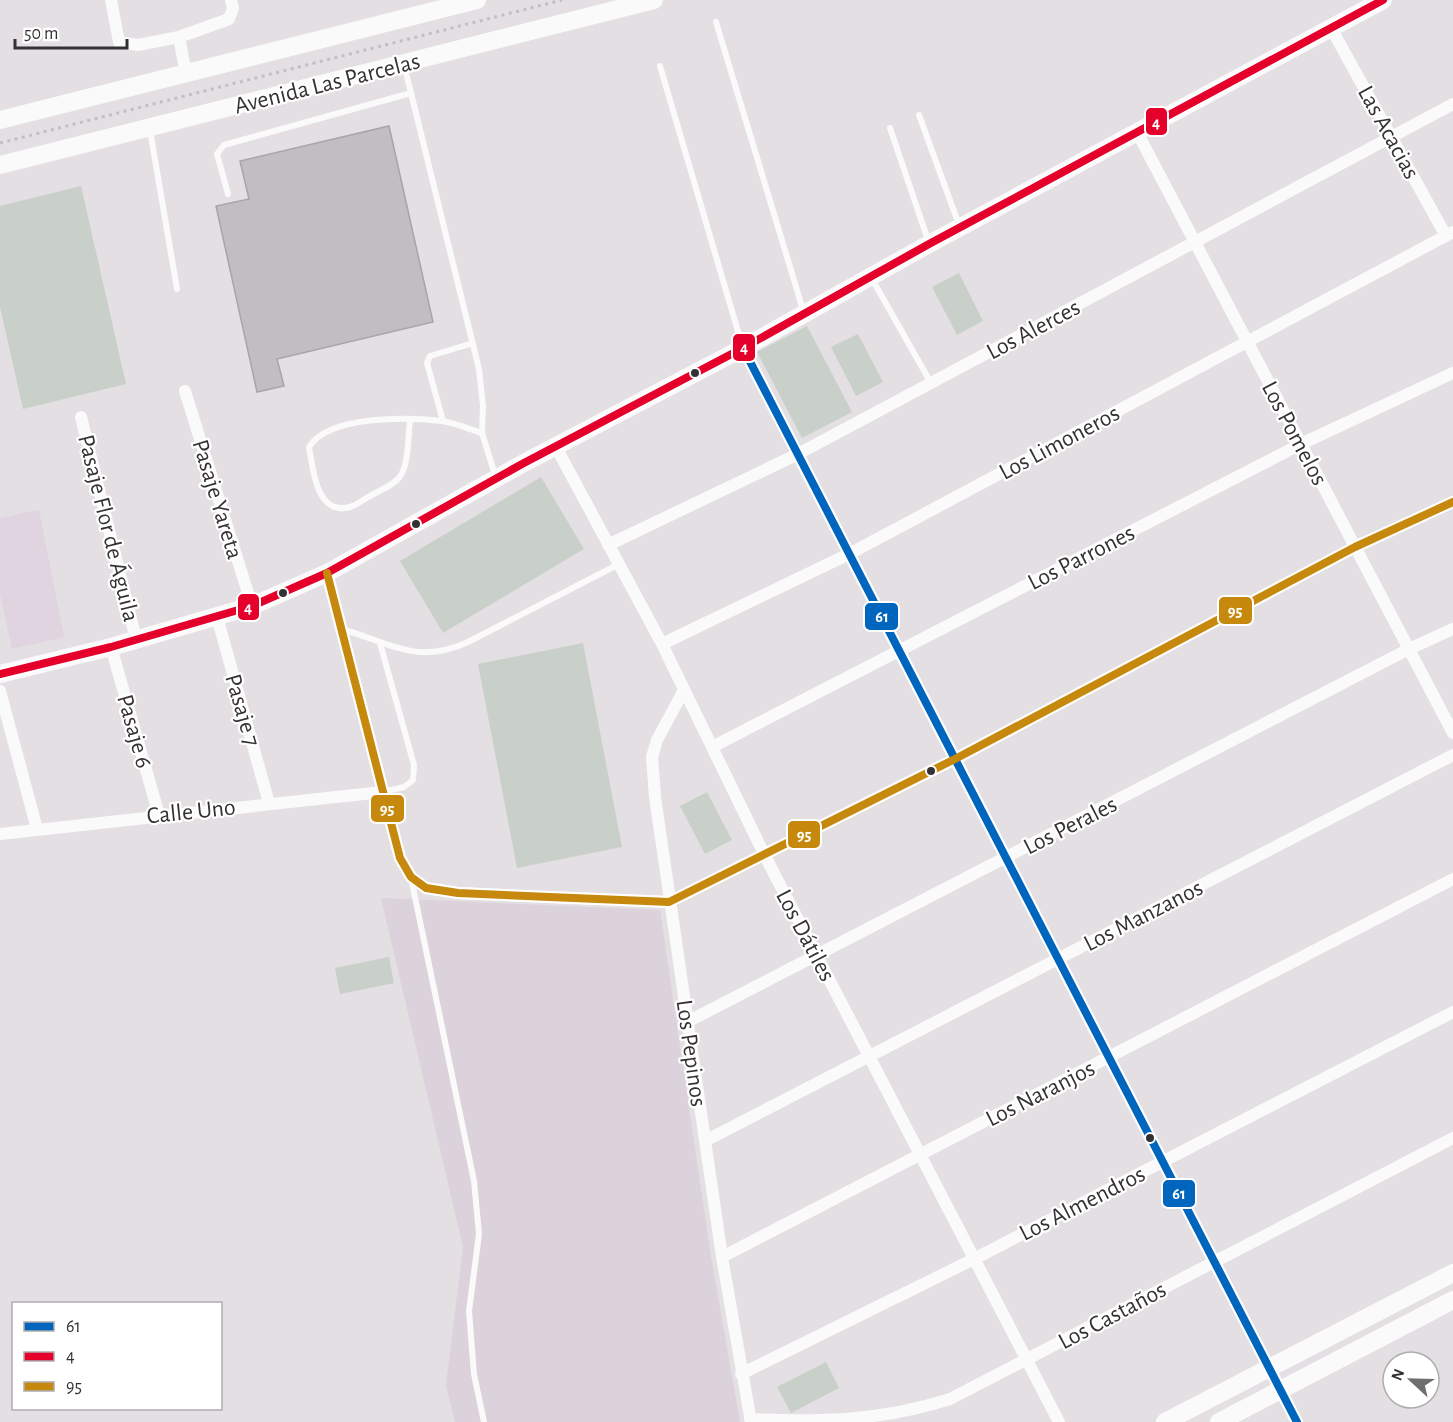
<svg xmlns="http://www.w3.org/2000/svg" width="1453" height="1422" viewBox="0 0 1453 1422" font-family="'Alegreya Sans',sans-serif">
<rect width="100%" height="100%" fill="#e3dfe3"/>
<path fill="#dbd2db" d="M381,898L660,910L711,1257L740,1422H455L446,1385L463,1247Z"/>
<path fill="#dfd4df" d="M39,510L64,637L12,649L0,594V518Z"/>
<path fill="#c9d0c9" d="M81,186L126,384L23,409L0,307V206Z
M959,273L983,321L957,335L932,287Z
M807,326L852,412L802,438L757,352Z
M858,334L883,382L856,396L831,347Z
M541,477L584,549L443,633L400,561Z
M583,643L622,847L517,868L478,664Z
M707,792L732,840L705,854L680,806Z
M389,957L394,983L340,994L335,968Z
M826,1362L839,1388L791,1413L777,1387Z"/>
<path fill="#c0bec1" stroke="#a6a5a8" stroke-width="1.5" d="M389,126L433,322L277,359L284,386L257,392L216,206L249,199L240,161Z"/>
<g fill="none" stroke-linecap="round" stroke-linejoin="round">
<path stroke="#c1c0c1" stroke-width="3" stroke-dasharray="3 4.5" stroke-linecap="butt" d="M0,143L562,0"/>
<path stroke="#fbfafb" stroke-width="6" d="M716,22L803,310
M404,65L411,93
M660,66L742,345
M919,115L959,225
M890,128L928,240
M150,130L177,289
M228,194L217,154L224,145L411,93L479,369L483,406L482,433L495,475
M872,279L931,383
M410,420C408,436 409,461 401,475C395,485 380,490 370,496C364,499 357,505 350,507C316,516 313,469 309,447C329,415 407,417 442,421C455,423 469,429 482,433
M443,421L427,363L430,356L473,343
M341,629C390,642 416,666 468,642L619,564
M380,643L414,765L413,780L404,787L382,792
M411,878L474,1181L479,1234L469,1311L474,1374L484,1422"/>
<path stroke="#fbfafb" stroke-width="12" d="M111,0L119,42L138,45L179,37L186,74
M1331,28L1446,236
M179,37L229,19L233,8L231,0
M1137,132L1453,733
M743,348L1297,1422
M185,391L252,606
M81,417L136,639
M556,447L662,644L764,854L1059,1422
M608,545L798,454L1453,104
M327,573L400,858L411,877L426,888L458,893L669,902L955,759L1355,547L1453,502
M217,617L269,803
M662,644L849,554L1453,232
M111,647L159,815
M684,690L657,740L652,757L655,797L722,1257L751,1422
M0,691L37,829
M712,747L1301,444L1453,373
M0,834L382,792
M687,1022L1409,649L1453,629
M705,1141L1453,755
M722,1257L1453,879
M741,1374L974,1259L1453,1012
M750,1419C821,1422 881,1421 950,1399L1453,1138"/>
<path stroke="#fbfafb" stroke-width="18" d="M0,120L477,0
M0,165L654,0
M0,674L111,647L252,606L327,573L522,464L743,348L929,244L1383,0
M1165,1422L1453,1273
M1219,1422L1453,1300"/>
<g stroke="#fff" stroke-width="12">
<path id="bus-1" d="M743,348L1297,1422"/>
</g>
<g stroke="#fff" stroke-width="12">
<path id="bus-2" d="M0,674L111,647L252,606L327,573L522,464L743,348L929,244L1383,0"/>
</g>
<g stroke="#fff" stroke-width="12">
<path id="bus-3" d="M327,573L400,858L411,877L426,888L458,893L669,902L955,759L1355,547L1453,502"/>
</g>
<use href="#bus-1" stroke="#0065bd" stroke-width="8"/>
<use href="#bus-2" stroke="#e4002b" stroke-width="8"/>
<use href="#bus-3" stroke="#c6890d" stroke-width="8"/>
</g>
<g fill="#343134" stroke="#fff" stroke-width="2">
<circle cx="695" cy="373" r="5"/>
<circle cx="416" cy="524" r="5"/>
<circle cx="283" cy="593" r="5"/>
<circle cx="931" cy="771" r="5"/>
<circle cx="1150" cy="1138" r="5"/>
</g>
<g text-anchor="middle" stroke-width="4.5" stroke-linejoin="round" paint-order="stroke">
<g font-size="24" fill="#343134" stroke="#fff">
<text transform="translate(327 83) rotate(-14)" y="8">Avenida Las Parcelas</text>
<text transform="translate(1389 132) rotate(61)" y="8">Las Acacias</text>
<text transform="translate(1033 329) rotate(-28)" y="8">Los Alerces</text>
<text transform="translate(1295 433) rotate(62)" y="8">Los Pomelos</text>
<text transform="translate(1059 442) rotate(-28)" y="8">Los Limoneros</text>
<text transform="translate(218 499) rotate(73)" y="8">Pasaje Yareta</text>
<text transform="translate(109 528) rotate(76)" y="8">Pasaje Flor de Águila</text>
<text transform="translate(1081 557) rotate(-27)" y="8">Los Parrones</text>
<text transform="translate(243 710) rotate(74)" y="8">Pasaje 7</text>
<text transform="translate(135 731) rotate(74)" y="8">Pasaje 6</text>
<text transform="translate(191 811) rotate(-6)" y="8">Calle Uno</text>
<text transform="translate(1070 825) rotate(-27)" y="8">Los Perales</text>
<text transform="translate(1143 915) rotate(-27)" y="8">Los Manzanos</text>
<text transform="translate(806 935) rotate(62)" y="8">Los Dátiles</text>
<text transform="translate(692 1053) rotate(82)" y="8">Los Pepinos</text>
<text transform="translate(1040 1093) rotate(-27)" y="8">Los Naranjos</text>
<text transform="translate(1082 1203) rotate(-27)" y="8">Los Almendros</text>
<text transform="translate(1112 1315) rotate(-28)" y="8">Los Castaños</text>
</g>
</g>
<g stroke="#fff" stroke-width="2">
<rect x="1145" y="107" width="23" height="29" rx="6" fill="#e4002b"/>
<rect x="732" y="333" width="24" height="29" rx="6" fill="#e4002b"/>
<rect x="237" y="593" width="23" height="28" rx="6" fill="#e4002b"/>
<rect x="1218" y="596" width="35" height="29" rx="6" fill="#c6890d"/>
<rect x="864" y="602" width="35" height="29" rx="6" fill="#0065bd"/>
<rect x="370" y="794" width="35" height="29" rx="6" fill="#c6890d"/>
<rect x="787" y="820" width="34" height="29" rx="6" fill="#c6890d"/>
<rect x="1162" y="1179" width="34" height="29" rx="6" fill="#0065bd"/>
</g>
<g font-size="16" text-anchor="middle" font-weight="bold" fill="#fff">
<text x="1156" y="128">4</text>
<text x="744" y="353">4</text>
<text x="248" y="613">4</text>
<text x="1235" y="616">95</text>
<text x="882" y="622">61</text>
<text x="387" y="814">95</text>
<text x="804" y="840">95</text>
<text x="1179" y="1199">61</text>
</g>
<rect x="12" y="1302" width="210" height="108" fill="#ffffff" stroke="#aeadae" stroke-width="1.5"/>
<rect x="24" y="1322" width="30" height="9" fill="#0065bd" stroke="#aeadae" stroke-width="1.5"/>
<text x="66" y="1332" font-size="18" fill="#343134">61</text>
<rect x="24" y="1352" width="30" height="9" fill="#e4002b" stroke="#aeadae" stroke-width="1.5"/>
<text x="66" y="1362" font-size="18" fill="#343134">4</text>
<rect x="24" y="1382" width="30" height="9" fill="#c6890d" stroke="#aeadae" stroke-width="1.5"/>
<text x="66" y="1392" font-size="18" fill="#343134">95</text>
<g transform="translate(1411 1380) rotate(292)"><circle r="28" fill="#ffffff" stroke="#aeadae" stroke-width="1.5"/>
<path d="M0-4.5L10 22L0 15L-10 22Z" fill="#716e71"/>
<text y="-9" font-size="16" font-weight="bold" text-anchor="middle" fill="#343134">N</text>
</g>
<path d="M15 39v9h112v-9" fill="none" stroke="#343134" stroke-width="3"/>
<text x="24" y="39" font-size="18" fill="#343134" stroke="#ffffff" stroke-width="4.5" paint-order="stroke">50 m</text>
</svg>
